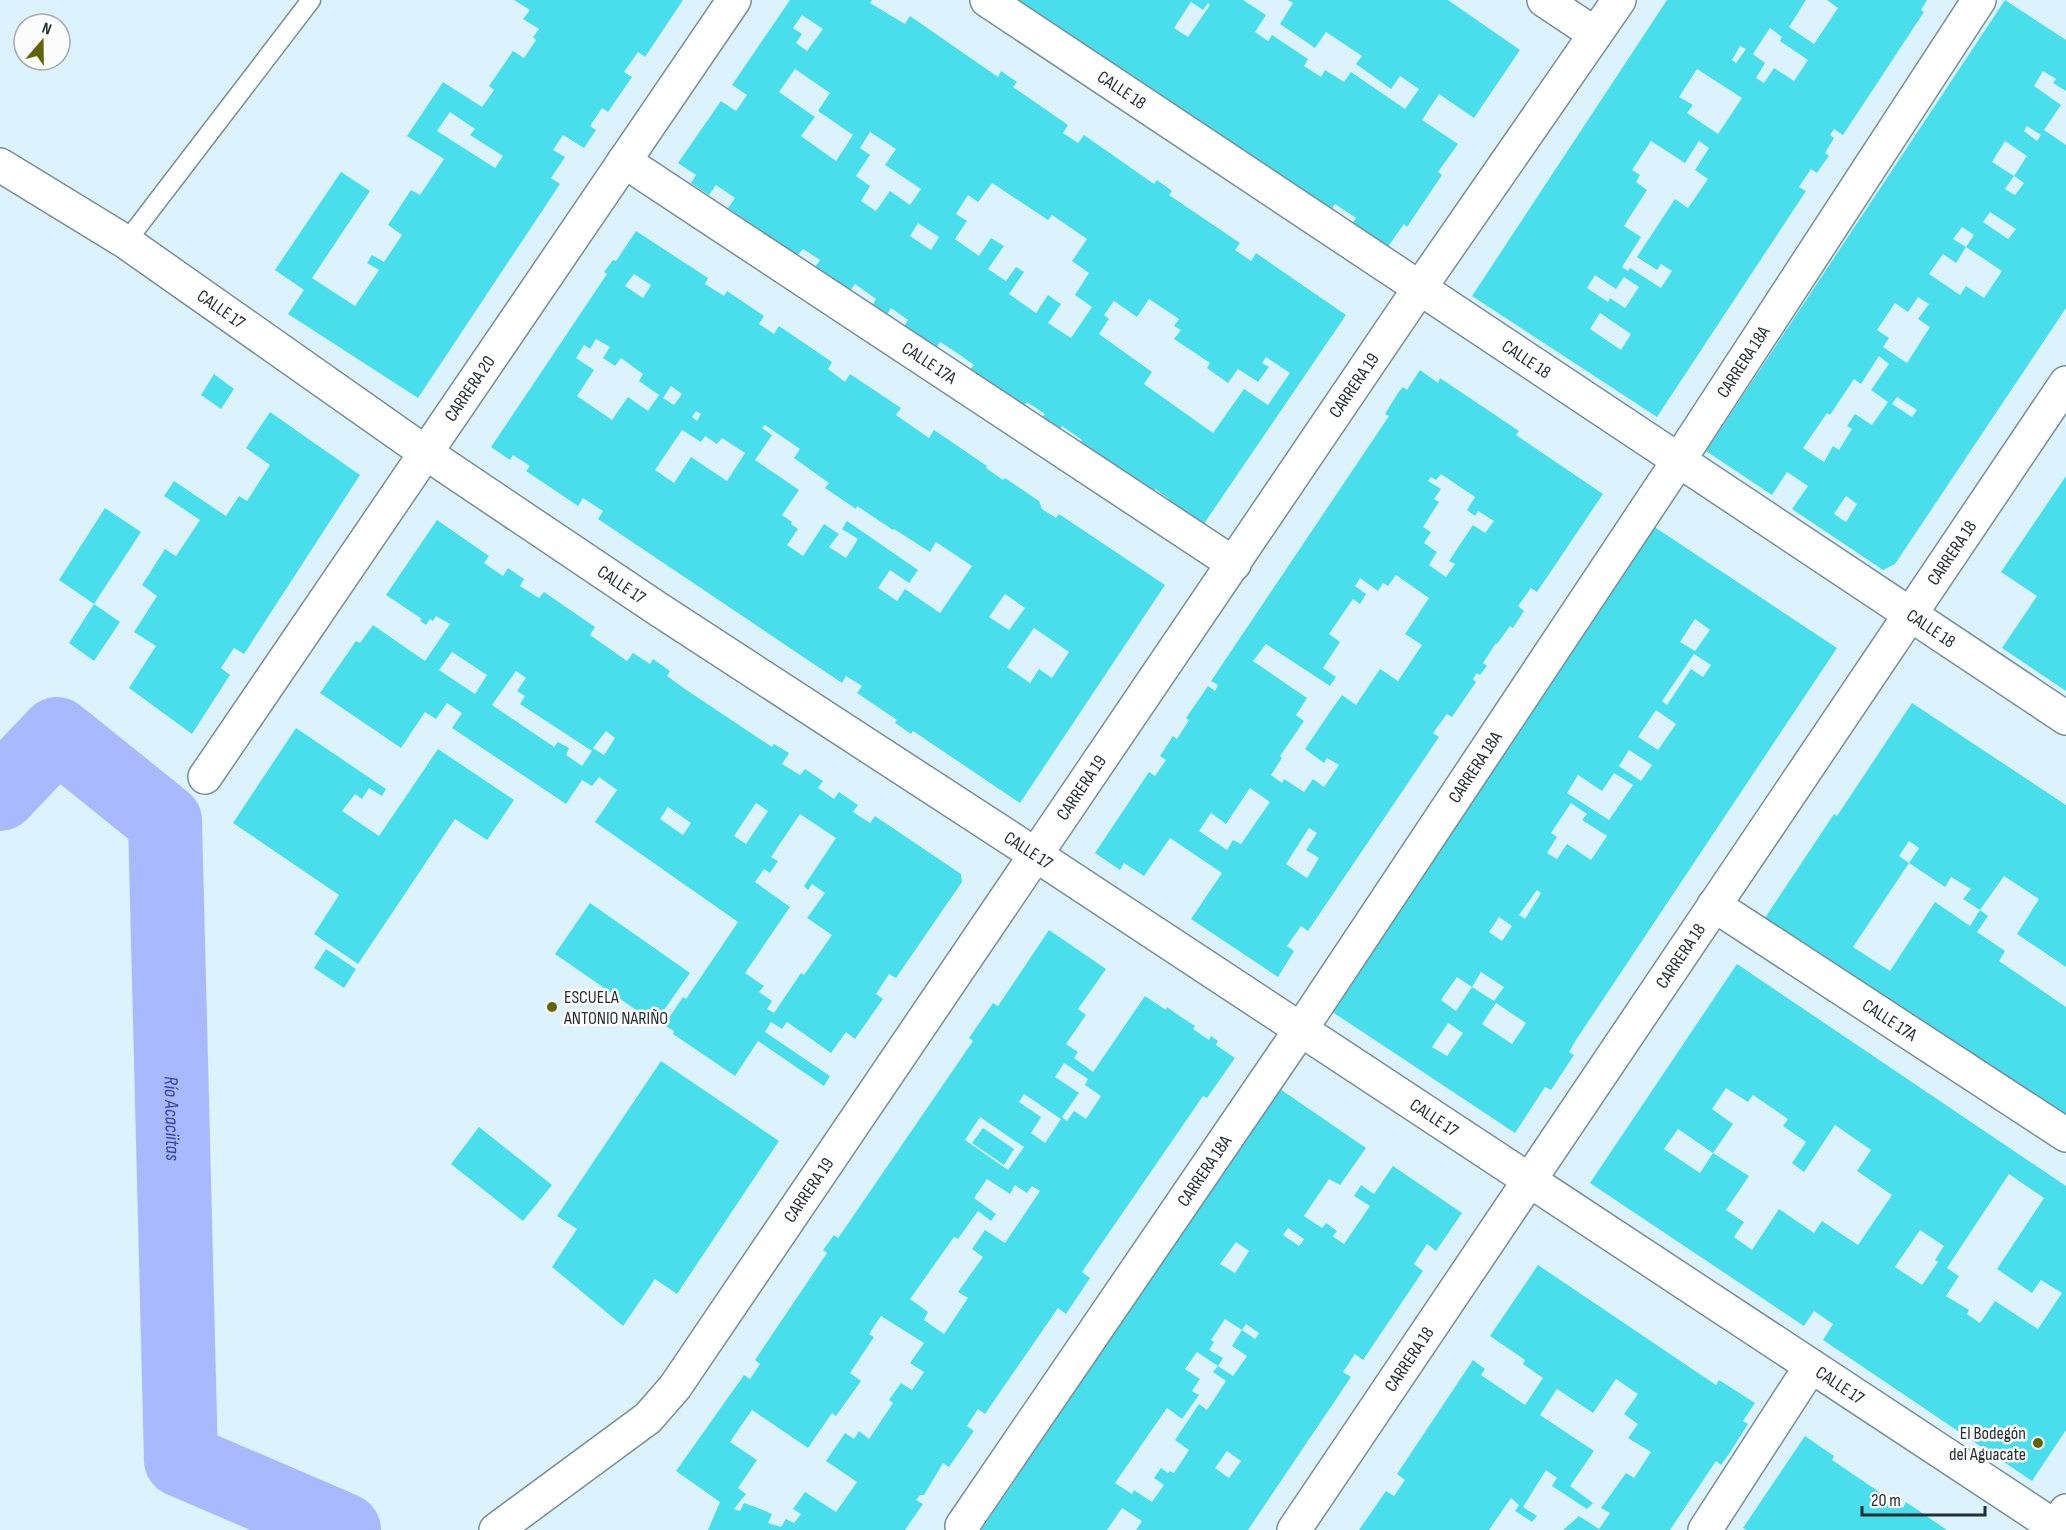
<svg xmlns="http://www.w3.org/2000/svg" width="2066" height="1530" viewBox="0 0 2066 1530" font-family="'Sofia Sans Condensed',sans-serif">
<rect width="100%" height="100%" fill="#dcf3fd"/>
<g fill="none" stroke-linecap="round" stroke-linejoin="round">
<path stroke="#a8b9fd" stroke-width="74" id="s1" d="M0,794L57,734L165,821L181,1460L344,1530"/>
</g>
<path fill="#48deec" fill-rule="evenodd" d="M514,0H683L645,57L638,52L624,72L632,77L608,112L602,108L590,126L596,130L584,148L563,135L553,150L565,157L551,178L560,184L418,398L288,314L304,290L275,270L341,172L370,191L312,278L355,306L379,270L367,263L372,255L384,262L402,235L388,225L411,190L420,195L444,159L407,136L443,82L482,107L494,90L489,86L513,51L524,58L536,40L533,37L539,29L523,19L530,10ZM450,112L475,129L470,135L503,156L495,168L437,131Z
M790,0H872L870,3L905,24L910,16L998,77L1001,71L1017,82L1013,87L1068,125L1063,133L1078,143L1084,135L1154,184L1157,180L1172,191L1169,195L1240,243L1235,250L1251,261L1256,253L1346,315L1199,531L1164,506L1169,499L1155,489L1150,497L1077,447L1082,440L1062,426L1055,437L1037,425L1045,414L1027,402L1022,409L968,372L974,365L957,353L940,342L935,350L903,328L908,320L891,308L886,316L872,306L876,299L855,284L850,291L815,267L820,260L803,249L797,256L728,208L735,198L716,185L709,195L691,183L696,175L678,163L721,101L736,111L747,95L732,85ZM802,15L823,29L807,51L796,43L802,34L793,28ZM795,69L830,93L818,111L853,135L836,161L801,136L815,117L779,92ZM870,132L896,149L885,165L921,189L910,205L890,191L876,211L861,201L870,186L856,176L870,155L860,148ZM992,183L1048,220L1052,215L1087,239L1072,261L1089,273L1075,295L1092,307L1071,338L1048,323L1061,304L1048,295L1036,313L1009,294L1024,272L1016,267L1006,281L988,269L1004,246L991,238L979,256L955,239L967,221L956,214L968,195L978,202ZM918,223L939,237L931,250L910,236ZM1149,299L1179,319L1174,326L1181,330L1174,339L1210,363L1207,368L1228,383L1238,369L1258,382L1269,367L1262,363L1266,357L1290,373L1268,405L1244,389L1213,433L1144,384L1152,372L1099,334L1109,319L1104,315L1114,301L1137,317Z
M1016,0H1243L1266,15L1255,32L1268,41L1272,35L1308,59L1304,66L1321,77L1325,70L1344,82L1351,72L1405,109L1419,89L1400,76L1391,89L1356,64L1362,56L1326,32L1315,48L1280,24L1293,3L1288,0H1448L1520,50L1474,118L1439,94L1422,120L1458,144L1438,172L1442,175L1407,227L1404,224L1387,248L1352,224L1356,218L1335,204L1331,210ZM1191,2L1203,10L1208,3L1210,5L1188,37L1174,28Z
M1667,0H1806L1789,27L1814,44L1838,8L1827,0H1927L1921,10L1924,12L1843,135L1834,129L1830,135L1834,138L1825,153L1829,156L1823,164L1817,173L1811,169L1799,187L1806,191L1657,417L1472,296ZM1770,28L1782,37L1780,41L1808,60L1794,81L1774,68L1764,83L1756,78L1765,63L1753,54ZM1740,46L1746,49L1736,63L1732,60ZM1697,69L1742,98L1718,134L1687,113L1693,105L1679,97ZM1651,141L1685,163L1699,141L1709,148L1695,170L1708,179L1688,208L1675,199L1637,257L1657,270L1661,264L1672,271L1661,288L1630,268L1628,271L1622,267L1641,237L1624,226L1647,190L1636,182L1640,175L1632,170ZM1595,275L1616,289L1624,277L1639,287L1625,308L1610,298L1608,302L1587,288ZM1600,313L1631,334L1621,350L1590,329Z
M2005,0L2066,40V91L2053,83L2056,79L2043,71L2034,86L2061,105L2044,130L2066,145V308L1895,564L1883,570L1792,509L1808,486L1787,472L1772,495L1706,451ZM2027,126L2041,135L2037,141L2024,131ZM2005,141L2027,156L2014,176L1992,162ZM2014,176L2024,183L2015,195L2005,189ZM1990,212L2016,229L2008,239L1983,222ZM1962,227L1974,235L1966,247L2002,271L1984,298L1966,286L1960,295L1929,274L1943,254L1956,263L1966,247L1953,239ZM1918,297L1929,304L1918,319L1930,327L1907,363L1883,347L1889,338L1877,330L1895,303L1908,312ZM1879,356L1889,364L1871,390L1888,402L1872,425L1855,414L1847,426L1852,429L1839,450L1833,446L1824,462L1803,448L1827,413L1830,415L1854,379L1861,384ZM1897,397L1917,410L1912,417L1892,404ZM1846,496L1857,504L1846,522L1834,514Z
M636,231L708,278L705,284L724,296L727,291L764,316L759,324L774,334L779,326L832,362L828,369L845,382L850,374L901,408L896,415L929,438L934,430L987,466L986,468L1003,480L1005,478L1039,501L1042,509L1056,518L1059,514L1165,585L1020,803L913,731L911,734L901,727L895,723L897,720L857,693L862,686L846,676L842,683L604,523L598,519L603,511L583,498L578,506L526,471L530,466L513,455L510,460L491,447L607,274L604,272L613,260L616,261ZM634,274L651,285L643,298L625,286ZM596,339L610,347L603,358L615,366L621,358L643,374L639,381L659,395L648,411L628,397L612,420L577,396L594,370L576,358L584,345L590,349ZM671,386L682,394L674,405L663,398ZM696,411L701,414L697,421L692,417ZM765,425L800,449L794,458L829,483L825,488L856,509L857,506L893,530L894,529L930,552L936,542L972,566L940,613L905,589L897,601L878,588L890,570L909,583L918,570L847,521L842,529L858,539L846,558L829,547L839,534L824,524L803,556L787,545L798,529L791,524L792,522L782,515L799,490L755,460L772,435L762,428ZM682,430L701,442L705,436L717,444L722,438L745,453L727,481L691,457L674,483L655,470ZM1005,594L1025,608L1009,630L989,617ZM1034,628L1069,652L1052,678L1039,669L1030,683L1007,667Z
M1420,370L1438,383L1440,378L1519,431L1516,435L1603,494L1537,592L1531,588L1518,606L1524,611L1513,628L1510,626L1497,644L1496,643L1483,663L1487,666L1480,675L1477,673L1473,679L1476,682L1452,717L1447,714L1433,733L1439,737L1308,931L1301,926L1287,946L1294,951L1278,977L1191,919L1222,873L1170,838L1144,876L1124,863L1120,870L1095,853L1149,772L1155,776L1166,760L1160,756L1173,736L1177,739L1189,720L1186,718L1208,686L1215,691L1218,685L1211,681L1389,416L1385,414L1398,393L1403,387L1407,390ZM1441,474L1475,497L1467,510L1475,516L1478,511L1494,521L1485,533L1473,525L1449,561L1455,564L1446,577L1429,565L1437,552L1424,543L1431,532L1423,527L1439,502L1434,499L1441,489L1428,481L1431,477L1436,480ZM1396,575L1429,598L1405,634L1422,645L1398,681L1380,669L1356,705L1342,695L1330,712L1305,749L1324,763L1327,758L1339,765L1324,787L1313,779L1304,792L1284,779L1282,783L1271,775L1282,758L1280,756L1304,721L1296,715L1307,698L1253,661L1266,644L1330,686L1336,677L1323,668L1340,642L1329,634L1353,599L1360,604L1366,594L1355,586L1360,578L1378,591L1383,583L1388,586ZM1250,788L1270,802L1241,844L1233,840L1227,850L1199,831L1211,813L1226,824ZM1309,828L1317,833L1306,850L1319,858L1307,878L1286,864Z
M214,374L234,389L221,409L201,395Z
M270,412L360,475L244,654L234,648L221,668L230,675L192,734L129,688L156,646L134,632L157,596L142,585L165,549L176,556L200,520L164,496L174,481L226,516L239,496L247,501L270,465L246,448Z
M2066,476V691L2002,648L2037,596L2001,572Z
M105,508L141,532L94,604L59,580Z
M437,520L489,556L484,563L503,576L508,568L524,579L520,586L539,598L544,592L595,627L590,635L627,661L633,653L650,664L653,659L670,671L667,676L685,689L772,747L774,744L789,753L782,764L800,775L805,769L823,781L818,788L834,799L839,792L858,805L853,812L870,823L875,816L961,874L962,882L896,978L889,974L876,994L883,999L855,1039L846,1032L831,1053L787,1022L782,1029L771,1022L765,1032L830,1076L824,1086L758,1041L735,1076L673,1034L674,1031L664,1025L683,997L686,999L738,922L595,822L617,790L599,777L592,786L582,780L566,804L452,728L462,713L447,703L436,719L425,712L401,748L320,693L356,641L360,643L373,625L425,661L450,624L436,616L433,621L430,619L426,625L420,621L422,619L386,595ZM452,652L487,675L475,694L439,670ZM516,671L526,678L517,691L525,696L520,704L592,751L582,766L566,755L569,748L558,742L554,747L492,705ZM606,731L615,738L604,755L593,748ZM756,803L768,811L746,844L734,836ZM668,807L691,823L683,835L660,819ZM800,814L836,838L804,886L808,890L812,884L825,893L807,918L832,935L804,975L801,973L774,1013L767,1009L772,1001L759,992L764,986L745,973L790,907L755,882L764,869L770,873L778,861L771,857Z
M1653,526L1837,648L1576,1040L1569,1052L1574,1055L1551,1090L1545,1087L1515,1133L1331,1011ZM1695,619L1710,630L1695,651L1680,642ZM1694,654L1711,665L1703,677L1691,669L1667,705L1662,701ZM1656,710L1676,724L1658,750L1638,737ZM1629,750L1652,765L1641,781L1619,766ZM1614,773L1633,785L1609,820L1567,793L1578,775L1602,791ZM1571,803L1587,814L1582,820L1607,836L1591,860L1567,844L1557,859L1547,853L1557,837L1551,833ZM1537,890L1541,893L1525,919L1519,915ZM1499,917L1512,926L1502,941L1489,932ZM1481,972L1504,987L1494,1001L1472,987L1456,1011L1441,1000L1457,977L1472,987ZM1496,1003L1526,1023L1512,1044L1482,1024ZM1448,1023L1463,1033L1447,1056L1432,1047Z
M94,604L120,622L94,661L69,643Z
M1912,703L2066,805V967L2017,934L2039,899L2004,876L1980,910L1963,899L1971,889L1951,877L1945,887L1909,863L1853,947L1890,971L1935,902L1970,926L1980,910L1988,916L1977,932L2005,951L1999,961L2066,1007V1116L1757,930L1834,814L1837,816L1851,795ZM1909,841L1919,848L1909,863L1899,856Z
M296,728L386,789L382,796L369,788L362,799L355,794L342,811L379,836L438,749L514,800L487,840L455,819L358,964L314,934L339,895L233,823Z
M590,903L690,973L655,1023L555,954Z
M1049,930L1106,969L1078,1009L1086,1015L1066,1044L1078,1052L1074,1058L1093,1072L1145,996L1166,1010L1167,1007L1181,1017L1195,1026L1193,1029L1209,1040L1211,1036L1218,1041L1216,1045L1235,1058L1207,1098L1203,1096L1082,1272L1090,1278L1066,1314L1058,1308L985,1414L978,1409L967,1426L974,1431L949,1467L943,1463L924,1495H920L916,1500L923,1504L905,1530H708L720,1502L676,1471L744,1375L750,1379L760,1364L755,1360L827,1253L823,1250L834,1235L838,1238L845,1228L973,1041L969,1038L993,1003L998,1006ZM1064,1063L1088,1079L1085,1085L1101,1096L1086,1119L1074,1111L1067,1121L1062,1117L1079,1093L1055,1077ZM1024,1094L1061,1119L1045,1143L1031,1133L1041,1117L1019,1102ZM980,1117L1024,1147L1008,1170L965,1140ZM987,1179L1010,1194L1015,1185L1027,1193L1032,1186L1040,1191L1005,1243L985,1230L972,1249L983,1257L958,1292L968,1298L944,1334L924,1320L928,1312L910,1299L954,1237L958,1239L978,1211L991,1221L996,1214L974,1198ZM881,1316L924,1343L910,1363L924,1372L912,1390L901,1383L889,1400L893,1403L869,1439L859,1431L854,1439L845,1433L826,1461L857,1482L836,1512L805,1492L793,1509L801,1514L794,1523L786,1519L781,1527L768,1523L772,1514L758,1508L744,1503L740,1511L734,1509L746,1494L738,1488L757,1460L730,1442L752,1410L808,1448L832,1413L836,1416L861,1381L850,1373L874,1337L869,1334Z
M326,949L356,969L344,988L314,968Z
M1737,964L2066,1186V1430L2032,1481L1823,1340L1833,1324L1814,1311L1804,1326L1590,1183ZM1726,1088L1748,1102L1753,1095L1788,1119L1783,1126L1806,1142L1792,1163L1804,1172L1835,1125L1871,1150L1857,1171L1892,1195L1858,1245L1822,1221L1814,1233L1779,1209L1752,1250L1734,1237L1744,1222L1726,1210L1749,1176L1713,1153L1733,1124L1712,1109ZM1678,1129L1713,1153L1700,1173L1664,1149ZM2009,1174L2044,1198L1997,1269L2032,1293L2041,1280L2062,1293L2038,1329L1995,1301L1980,1323L1967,1314L1969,1310L1946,1296L1959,1276L1947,1268ZM1920,1230L1944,1246L1935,1260L1938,1262L1922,1285L1895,1267Z
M661,1061L779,1141L677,1294L655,1279L623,1326L552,1267L577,1229L557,1216Z
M1280,1089L1366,1148L1340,1185L1329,1179L1304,1216L1322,1228L1326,1223L1337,1231L1333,1236L1335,1238L1344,1244L1370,1206L1354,1196L1361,1185L1374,1194L1393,1166L1462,1213L1436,1251L1427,1244L1414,1264L1423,1271L1363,1360L1355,1354L1343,1372L1351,1377L1248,1530H1136L1142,1521L1122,1508L1107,1530H981L1204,1201L1200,1198L1228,1166ZM1288,1228L1304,1239L1299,1246L1283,1235ZM1236,1242L1249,1251L1235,1273L1220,1264ZM1225,1319L1242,1330L1246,1324L1259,1333L1255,1339L1242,1330L1232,1346L1247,1356L1233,1376L1218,1366L1213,1372L1226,1381L1207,1410L1199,1404L1175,1440L1189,1450L1174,1473L1170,1471L1168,1473L1161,1468L1154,1478L1164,1485L1152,1502L1134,1490L1132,1494L1115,1483L1167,1408L1182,1419L1199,1395L1192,1391L1200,1379L1185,1369L1197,1352L1218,1366L1223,1358L1209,1350L1214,1342L1211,1340ZM1227,1451L1241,1461L1229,1478L1215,1468Z
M479,1127L552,1185L523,1221L451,1164Z
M983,1128L1014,1149L1004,1165L972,1143Z
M1538,1265L1716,1385L1719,1380L1755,1403L1743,1421L1748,1424L1731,1451L1721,1465L1716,1461L1670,1530H1563L1579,1516L1599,1529L1610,1513L1601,1508L1626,1473L1634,1478L1651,1452L1628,1438L1638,1424L1624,1414L1638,1394L1616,1379L1593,1413L1557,1389L1540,1415L1594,1451L1570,1486L1593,1503L1587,1509L1552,1486L1557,1478L1546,1470L1523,1507L1537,1516L1532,1522L1515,1511L1519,1505L1511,1498L1489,1530H1359L1386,1491L1394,1496L1405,1480L1397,1474L1473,1360L1485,1369L1481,1375L1525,1405L1543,1378L1523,1364L1525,1360L1490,1336Z
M1805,1436L1834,1456L1832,1460L1903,1508L1906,1502L1947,1530H1747L1743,1528Z"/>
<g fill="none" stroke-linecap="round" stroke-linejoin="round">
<g stroke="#758f9b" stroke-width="21">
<path id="lane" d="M126,242L311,0"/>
</g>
<g stroke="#758f9b" stroke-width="36">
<g id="street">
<path d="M1544,0L1595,34"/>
<path id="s2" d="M624,161L1234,564"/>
<path id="s3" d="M0,165L126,242L426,453L658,609L1036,855L2060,1530"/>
<path id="s4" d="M205,777L734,0"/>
<path id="s5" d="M1714,905L2066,1135"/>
<path id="s6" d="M962,1526L1301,1029L1679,460L1979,0"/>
<path id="s7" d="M496,1530L648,1418L675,1387L1419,289L1619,0"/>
<path id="s8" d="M1294,1530L2066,383"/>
<path d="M1705,1530L1811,1366"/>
</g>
</g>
<g stroke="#758f9b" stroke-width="36">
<g id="secondary">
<path id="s9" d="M987,0L2066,718"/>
<path d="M2053,1530L2066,1511"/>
</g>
</g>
<use href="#lane" stroke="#fff" stroke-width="18"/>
<use href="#street" stroke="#fff" stroke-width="33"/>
<use href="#secondary" stroke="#fff" stroke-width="33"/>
</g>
<g fill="#616502" stroke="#fcfcfc" stroke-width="2">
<circle cx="552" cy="1007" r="6"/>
<circle cx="2038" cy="1443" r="6"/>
</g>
<g text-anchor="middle" stroke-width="5" stroke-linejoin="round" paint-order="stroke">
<g font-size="18" fill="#242f34" stroke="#fcfcfc">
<text dy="6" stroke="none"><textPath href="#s9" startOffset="162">CALLE 18</textPath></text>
<text dy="6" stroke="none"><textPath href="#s3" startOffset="264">CALLE 17</textPath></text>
<text dy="6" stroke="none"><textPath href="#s9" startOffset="648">CALLE 18</textPath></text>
<text dy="6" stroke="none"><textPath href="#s6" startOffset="1402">CARRERA 18A</textPath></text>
<text dy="6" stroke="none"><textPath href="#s2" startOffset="366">CALLE 17A</textPath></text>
<text dy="6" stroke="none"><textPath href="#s7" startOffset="1440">CARRERA 19</textPath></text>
<text dy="6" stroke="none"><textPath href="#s4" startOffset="470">CARRERA 20</textPath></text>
<text dy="6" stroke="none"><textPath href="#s8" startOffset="1178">CARRERA 18</textPath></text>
<text dy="6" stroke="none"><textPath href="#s3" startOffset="750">CALLE 17</textPath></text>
<text dy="6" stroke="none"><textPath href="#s9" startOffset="1134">CALLE 18</textPath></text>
<text dy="6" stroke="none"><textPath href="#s6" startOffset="916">CARRERA 18A</textPath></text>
<text dy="6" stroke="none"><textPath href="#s7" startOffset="954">CARRERA 19</textPath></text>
<text dy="6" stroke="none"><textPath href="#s3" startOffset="1236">CALLE 17</textPath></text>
<text dy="6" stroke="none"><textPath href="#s8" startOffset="692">CARRERA 18</textPath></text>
<text dy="6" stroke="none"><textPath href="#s5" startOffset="210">CALLE 17A</textPath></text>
<text dy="6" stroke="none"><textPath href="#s3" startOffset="1722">CALLE 17</textPath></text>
<text dy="6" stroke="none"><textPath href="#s6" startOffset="430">CARRERA 18A</textPath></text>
<text dy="6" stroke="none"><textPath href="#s7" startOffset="468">CARRERA 19</textPath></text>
<text dy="6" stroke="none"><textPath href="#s8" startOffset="206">CARRERA 18</textPath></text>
<text dy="6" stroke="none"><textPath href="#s3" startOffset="2208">CALLE 17</textPath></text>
</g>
<g font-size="18" fill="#242f34" stroke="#fcfcfc" text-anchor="start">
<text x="564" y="1003">ESCUELA<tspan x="564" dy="21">ANTONIO NARIÑO</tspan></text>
<text x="2026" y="1439" text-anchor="end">El Bodegón<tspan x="2026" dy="21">del Aguacate</tspan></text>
</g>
<g font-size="20" font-style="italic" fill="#3742a3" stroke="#fcfcfc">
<text dy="7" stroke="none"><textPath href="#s1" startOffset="519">Río Acaciitas</textPath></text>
</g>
</g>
<g transform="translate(42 42) rotate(20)"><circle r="28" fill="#fcfcfc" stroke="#a6aaac" stroke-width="1.5"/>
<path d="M0-4.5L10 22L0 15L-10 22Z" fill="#616502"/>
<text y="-9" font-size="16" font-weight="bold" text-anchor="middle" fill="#242f34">N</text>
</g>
<path d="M1862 1506v9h123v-9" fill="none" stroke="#242f34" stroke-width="3"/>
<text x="1871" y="1506" font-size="18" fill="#242f34" stroke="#fcfcfc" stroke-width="4.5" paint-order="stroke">20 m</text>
</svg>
